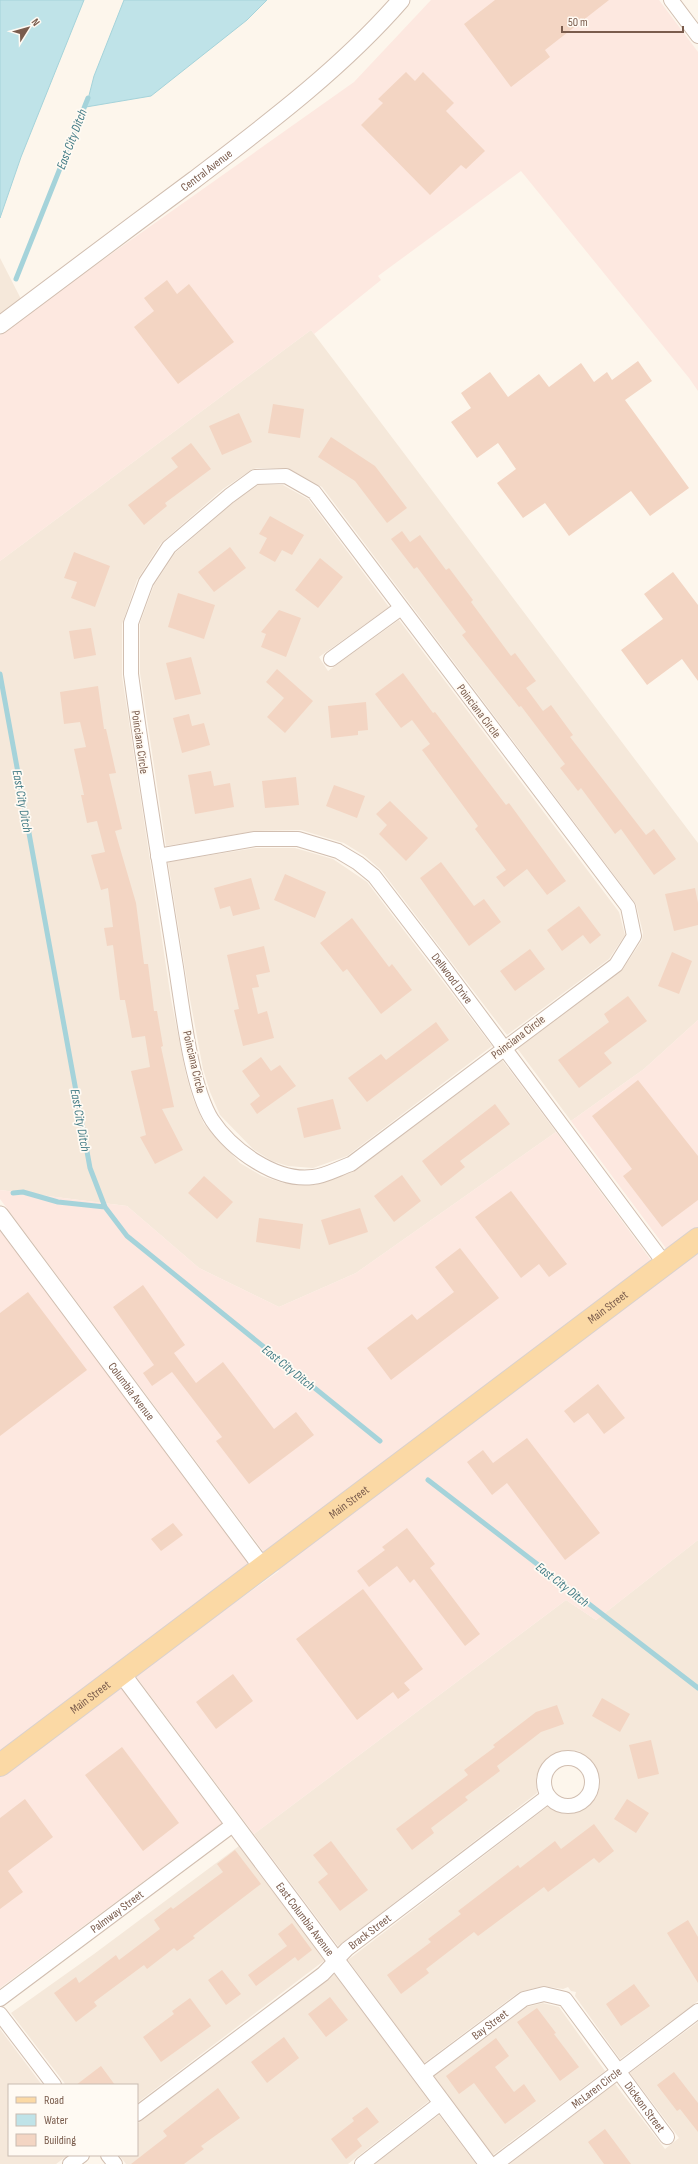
<svg xmlns="http://www.w3.org/2000/svg" width="698" height="2164" viewBox="0 0 698 2164" font-family="'Sofia Sans Condensed',sans-serif">
<rect width="100%" height="100%" fill="#fdf6ec"/>
<path fill="#f5e8da" d="M0,258L21,299L0,315Z
M311,330L698,843V1020L644,1069L571,1121L517,1048L623,969L642,940L643,933L636,904L322,487L287,468H257L251,470L223,489L161,543L137,580L122,624V676L171,999L186,1075L193,1099L204,1124L240,1163L262,1176L283,1183L315,1185L356,1170L502,1060L556,1132L356,1273L279,1307L199,1268L127,1206L0,1190V561Z
M258,485H283L308,499L389,607L319,657L328,671L399,620L619,912L625,935L609,959L507,1035L381,870L365,856L344,843L301,830L256,831L166,846L140,673V623L154,585L175,553L234,502Z
M255,848H295L333,859L367,882L492,1046L347,1156L313,1168L288,1166L272,1161L253,1149L220,1115L210,1092L203,1069L189,994L168,862Z
M698,1540V2001L620,2059L575,1996L576,1992L571,1991L568,1987L563,1989L543,1986L519,1992L424,2063L348,1960L547,1807L565,1814L572,1813L590,1804L595,1799L600,1786L595,1764L579,1751L572,1750L553,1756L539,1770L536,1777L537,1793L338,1946L254,1834L566,1600L596,1620Z
M239,1846L325,1960L137,2103V2085H66L11,2013L94,1954Z
M335,1974L429,2101L348,2164H126L119,2155H137V2124Z
M543,2003L559,2007L605,2071L493,2155L434,2076L527,2007Z
M698,2022V2164H509L615,2084L665,2149L679,2138L630,2073Z
M0,2029L42,2085H9V2155H68L56,2164H0Z
M439,2115L476,2164H375Z"/>
<path fill="#fde8e0" d="M431,0H659L698,52V391L689,378L521,171L378,276L381,280L314,334L311,330L0,561V335L73,281L354,82Z
M698,1020V1228L668,1251L571,1121L644,1069Z
M556,1132L653,1263L266,1555L0,1199V1190L127,1206L199,1268L279,1307L356,1273Z
M0,1230L251,1567L0,1754Z
M698,1249V1540L596,1620L566,1600L254,1834L135,1675L279,1571L276,1568Z
M120,1686L222,1823L0,1988V1775Z"/>
<path fill="#bfe3e8" stroke="#a5d3da" d="M0,0H84L21,157L0,218Z
M124,0H267L247,20L151,96L86,107L94,76Z"/>
<g fill="none" stroke-linecap="round" stroke-linejoin="round">
<path stroke="#a5d3da" stroke-width="5" d="M16,279L88,98
M0,674L90,1168L105,1207L127,1236L380,1441
M13,1193L23,1192L58,1202L105,1207
M428,1480L698,1688"/>
</g>
<path fill="#f3d5c3" d="M495,0H609L545,50L550,57L511,87L464,24Z
M406,72L415,81L423,72L454,103L446,111L485,151L466,169L461,165L430,195L361,125L383,103L378,99Z
M167,280L177,294L189,284L234,342L178,384L134,327L154,311L144,298Z
M638,361L652,381L625,400L689,488L650,516L631,491L569,536L545,503L523,518L497,483L516,469L498,443L477,458L451,422L471,408L461,393L490,372L508,397L539,374L549,387L581,363L594,382L607,372L612,380Z
M273,404L304,409L300,438L268,433Z
M239,413L252,442L222,455L209,426Z
M331,437L375,466L407,508L387,523L355,481L318,457Z
M191,443L211,469L165,503L167,506L144,525L128,505L178,467L171,458Z
M270,516L304,535L292,555L282,550L275,562L259,553L267,538L259,534Z
M402,531L410,542L420,535L446,570L449,568L473,600L471,602L511,656L515,653L536,681L526,688L543,711L551,705L573,735L570,737L646,835L654,829L676,859L654,875L621,829L615,834L581,788L578,791L560,768L565,764L521,706L519,707L462,635L466,632L417,567L414,569L391,539Z
M230,547L246,568L214,592L198,572Z
M74,552L110,566L95,607L71,598L77,582L64,578Z
M320,558L343,577L318,608L295,590Z
M673,572L698,605V681L682,659L647,685L621,650L663,619L644,594Z
M178,593L215,605L204,639L168,627Z
M279,610L301,618L286,657L261,647L266,634L261,632Z
M91,628L96,655L74,659L69,631Z
M191,657L201,694L175,700L166,663Z
M277,669L313,701L285,733L267,717L284,698L266,682Z
M403,673L433,713L435,712L506,805L509,803L566,881L547,895L527,869L504,887L496,877L506,870L475,829L478,826L422,750L430,744L412,720L401,728L375,694Z
M98,686L104,729H106L116,773L109,774L122,829L115,831L136,903L144,964H148L154,1011H157L163,1046L161,1047L174,1107L162,1109L183,1150L155,1164L140,1137L146,1135L131,1071L150,1067L145,1036L132,1038L125,1000H120L113,945L107,946L104,928L113,927L108,888L101,890L91,855L105,852L97,821L87,823L81,795H84L74,749L86,747L80,722L64,724L60,692Z
M366,702L368,730L358,731V735L331,738L328,706Z
M189,714L192,726L204,723L210,745L182,753L173,718Z
M211,771L214,786L230,783L234,807L195,814L188,775Z
M296,777L299,805L265,808L262,781Z
M334,785L365,796L357,818L326,806Z
M390,801L428,838L406,861L379,834L387,825L376,814Z
M441,862L474,906L484,899L501,922L469,946L420,878Z
M285,874L326,892L315,918L274,900Z
M251,878L260,909L233,916L230,906L220,909L214,888Z
M695,888L698,903V925L674,931L665,894Z
M579,906L601,935L590,944L583,935L562,951L547,930Z
M352,918L389,967L392,964L412,990L381,1014L347,969L343,972L320,943Z
M264,946L270,972L256,975L259,987L252,988L258,1014L267,1011L274,1038L243,1046L234,1010L239,1009L227,955Z
M530,949L545,969L515,991L500,971Z
M672,952L692,961L679,994L658,986Z
M628,996L647,1021L604,1053L612,1063L579,1088L558,1060L609,1022L604,1014Z
M436,1022L449,1040L367,1102L348,1078L381,1054L386,1060Z
M261,1057L271,1071L280,1065L296,1086L257,1114L250,1104L260,1096L242,1071Z
M638,1080L698,1156V1200L662,1227L623,1176L632,1169L592,1116Z
M333,1099L341,1129L304,1138L297,1108Z
M495,1104L510,1124L460,1161L465,1167L441,1186L422,1161Z
M402,1175L421,1201L394,1222L374,1196Z
M204,1176L233,1202L217,1219L188,1193Z
M511,1191L567,1264L549,1277L539,1264L521,1278L475,1217Z
M360,1208L368,1232L329,1245L321,1220Z
M259,1218L303,1224L300,1249L256,1242Z
M460,1248L499,1298L391,1380L367,1348L412,1314L417,1320L454,1292L435,1267Z
M143,1285L185,1345L174,1353L196,1383L223,1362L274,1429L296,1412L314,1435L249,1484L216,1441L222,1437L172,1372L152,1386L143,1373L154,1365L113,1307Z
M28,1292L87,1370L0,1436V1313Z
M598,1384L625,1418L604,1434L588,1413L574,1423L564,1411Z
M527,1438L600,1533L565,1560L507,1483L492,1495L467,1462L483,1450L493,1463Z
M173,1523L183,1535L161,1551L151,1539Z
M407,1528L435,1564L430,1568L480,1634L465,1646L414,1579L410,1583L397,1566L369,1587L357,1571L385,1550L382,1547Z
M363,1589L423,1669L404,1683L410,1690L398,1699L393,1692L357,1720L296,1639Z
M233,1674L253,1701L216,1729L196,1702Z
M602,1698L630,1714L620,1732L592,1716Z
M557,1705L564,1724L541,1732L497,1766L500,1771L465,1797L468,1800L431,1828L434,1833L412,1850L396,1829L468,1775L464,1770L495,1747L493,1745L536,1712Z
M651,1740L659,1774L638,1779L629,1745Z
M122,1747L179,1823L143,1851L85,1775Z
M25,1799L53,1837L8,1871L23,1892L0,1909V1818Z
M627,1799L649,1813L636,1833L614,1819Z
M594,1824L614,1851L599,1863L594,1858L548,1892L544,1887L478,1936L474,1932L426,1969L429,1973L401,1994L387,1975L431,1942L428,1939L461,1914L458,1911L518,1865L520,1868L555,1841L561,1849Z
M331,1841L368,1890L340,1911L318,1882L328,1874L313,1855Z
M235,1850L261,1884L193,1936L195,1938L177,1951L174,1948L147,1969L144,1965L94,2002L97,2006L76,2022L54,1993L76,1977L79,1983L116,1955L119,1960L160,1929L154,1920L171,1907L173,1909L223,1872L217,1864Z
M688,1920L698,1937V1983L667,1933Z
M292,1923L312,1950L298,1961L295,1957L256,1986L248,1975L287,1946L278,1934Z
M222,1970L241,1994L226,2005L208,1980Z
M634,1984L650,2006L621,2026L606,2004Z
M330,1997L348,2020L326,2037L308,2014Z
M190,1998L211,2026L161,2062L143,2037L174,2014L172,2011Z
M537,2008L556,2033L554,2034L579,2067L560,2081L517,2022Z
M284,2037L299,2058L267,2083L251,2062Z
M496,2038L509,2056L495,2067L514,2092L524,2084L536,2101L505,2124L474,2083L459,2094L446,2076Z
M101,2066L115,2085H76Z
M674,2072L698,2103V2132L680,2109L677,2111L657,2085Z
M218,2088L240,2118L201,2146L204,2149L184,2164H131L167,2136L163,2131Z
M367,2107L379,2122L357,2139L362,2146L346,2159L331,2139L354,2121L352,2118Z
M605,2129L631,2164H604L588,2142Z"/>
<g fill="none" stroke-linecap="round" stroke-linejoin="round">
<g stroke="#d1beb0" stroke-width="16">
<g id="minor">
<path d="M671,0L698,36"/>
<path d="M286,476L314,492L628,907L634,936L616,965L351,1164C339,1168 325,1176 313,1177C276,1182 232,1150 212,1120C190,1085 182,1003 175,961C160,866 144,770 131,674V623L146,582L169,547L229,496L255,477Z"/>
<path d="M331,659L401,608"/>
<path id="s1" d="M158,856L255,839H298L338,851L358,863L374,876L443,966L665,1264"/>
<circle cx="568" cy="1782" r="24"/>
<path id="s2" d="M0,1999L234,1824"/>
<path d="M0,2014L54,2085"/>
<path id="s3" d="M421,2076L524,1999L544,1994L565,1999L667,2137"/>
<path id="s4" d="M137,2114L323,1974L347,1949L548,1796"/>
<path d="M108,2155L115,2164"/>
<path d="M70,2164L82,2155"/>
<path d="M362,2164L442,2102"/>
<path id="s5" d="M496,2164L698,2011"/>
</g>
</g>
<g stroke="#d1beb0" stroke-width="19">
<g id="tertiary">
<path id="s6" d="M0,325C64,277 129,228 194,180C266,125 341,69 401,0"/>
<path id="s7" d="M0,1215L263,1568"/>
<path id="s8" d="M122,1674L488,2164"/>
</g>
</g>
<g stroke="#dad1cd" stroke-width="24">
<g id="primary">
<path id="s9" d="M0,1765L698,1239"/>
</g>
</g>
<use href="#minor" stroke="#fff" stroke-width="14"/>
<use href="#tertiary" stroke="#fff" stroke-width="17"/>
<use href="#primary" stroke="#fbd9a5" stroke-width="22"/>
</g>
<g text-anchor="middle" stroke-width="3.5" stroke-linejoin="round" paint-order="stroke">
<g font-size="12" fill="#7a5c4d" stroke="#fffaf3">
<text dy="4" stroke="none"><textPath href="#s6" startOffset="258">Central Avenue</textPath></text>
<text transform="translate(479 711) rotate(53)" y="4">Poinciana Circle</text>
<text transform="translate(140 742) rotate(82)" y="4">Poinciana Circle</text>
<text dy="4" stroke="none"><textPath href="#s1" startOffset="356">Dellwood Drive</textPath></text>
<text transform="translate(518 1037) rotate(-37)" y="4">Poinciana Circle</text>
<text transform="translate(194 1062) rotate(77)" y="4">Poinciana Circle</text>
<text dy="4" stroke="none"><textPath href="#s9" startOffset="761">Main Street</textPath></text>
<text dy="4" stroke="none"><textPath href="#s7" startOffset="220">Columbia Avenue</textPath></text>
<text dy="4" stroke="none"><textPath href="#s9" startOffset="437">Main Street</textPath></text>
<text dy="4" stroke="none"><textPath href="#s9" startOffset="113">Main Street</textPath></text>
<text dy="4" stroke="none"><textPath href="#s2" startOffset="146">Palmway Street</textPath></text>
<text dy="4" stroke="none"><textPath href="#s8" startOffset="306">East Columbia Avenue</textPath></text>
<text dy="4" stroke="none"><textPath href="#s4" startOffset="296">Brack Street</textPath></text>
<text dy="4" stroke="none"><textPath href="#s3" startOffset="86">Bay Street</textPath></text>
<text dy="4" stroke="none"><textPath href="#s5" startOffset="126">McLaren Circle</textPath></text>
<text dy="4" stroke="none"><textPath href="#s3" startOffset="305">Dickson Street</textPath></text>
</g>
<g font-size="13" font-style="italic" fill="#437c86" stroke="#fffaf3">
<text transform="translate(71 139) rotate(-69)" y="5">East City Ditch</text>
<text transform="translate(23 801) rotate(80)" y="5">East City Ditch</text>
<text transform="translate(81 1120) rotate(80)" y="5">East City Ditch</text>
<text transform="translate(289 1367) rotate(39)" y="5">East City Ditch</text>
<text transform="translate(563 1584) rotate(38)" y="5">East City Ditch</text>
</g>
</g>
<rect x="8" y="2084" width="130" height="72" fill="#fffaf3" stroke="#cabbb1"/>
<rect x="16" y="2097" width="20" height="6" fill="#fbd9a5" stroke="#cabbb1"/>
<text x="44" y="2104" font-size="12" fill="#7a5c4d">Road</text>
<rect x="16" y="2114" width="20" height="12" fill="#bfe3e8" stroke="#cabbb1"/>
<text x="44" y="2124" font-size="12" fill="#7a5c4d">Water</text>
<rect x="16" y="2134" width="20" height="12" fill="#f3d5c3" stroke="#cabbb1"/>
<text x="44" y="2144" font-size="12" fill="#7a5c4d">Building</text>
<g transform="translate(28 28) rotate(53)" stroke="#fffaf3" stroke-width="3" paint-order="stroke">
<path d="M0-3L7 15L0 10L-7 15Z" fill="#7a5c4d"/>
<text y="-6" font-size="11" font-weight="bold" text-anchor="middle" fill="#7a5c4d">N</text>
</g>
<path d="M562 26v6h121v-6" fill="none" stroke="#7a5c4d" stroke-width="2"/>
<text x="568" y="26" font-size="12" fill="#7a5c4d" stroke="#fffaf3" stroke-width="3" paint-order="stroke">50 m</text>
</svg>
